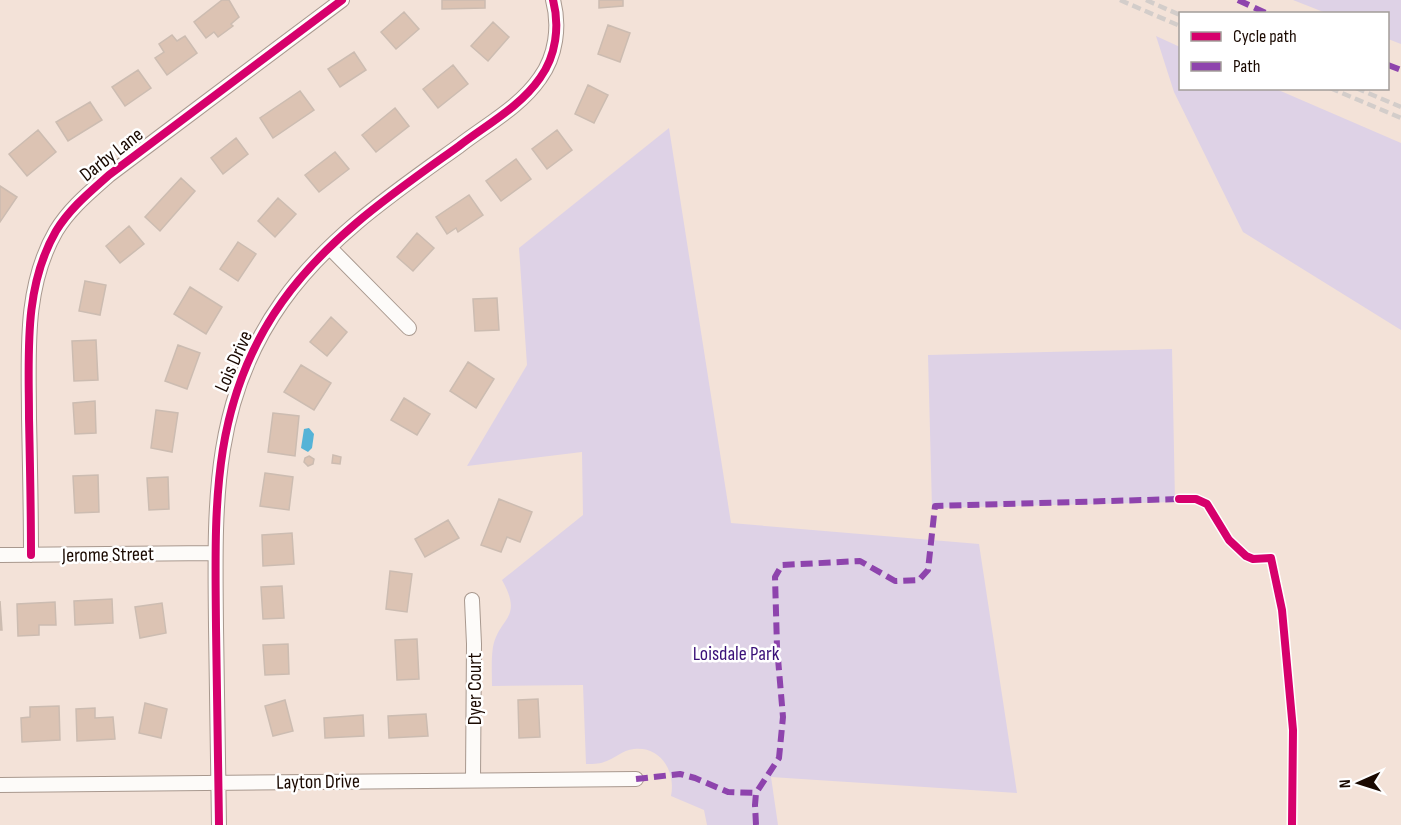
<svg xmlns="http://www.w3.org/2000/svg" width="1401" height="825" viewBox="0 0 1401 825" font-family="'Sofia Sans Condensed',sans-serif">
<rect width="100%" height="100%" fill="#f3e2d8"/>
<path fill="#ded2e6" d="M1293,0H1401V44L1388,39V14L1326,13Z
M1156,36L1180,47V88L1276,89L1401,143V330L1243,232L1174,92Z
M669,128L731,523L979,544L1017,793L771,777L778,825H707L704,810L671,796C676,772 661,746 634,749C622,750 615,759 604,762C599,764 591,764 586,764L583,685L492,686C492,674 491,659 493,647C499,617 524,619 502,580L583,515L582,452L467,466L527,365L519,248Z
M1172,349L1175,502L932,508L928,355Z"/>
<path fill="#55b3d7" d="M309,428L314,434L312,448L308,452L301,448L304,429Z"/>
<path fill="#dcc3b3" stroke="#ccbcb1" stroke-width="1.5" d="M222,0H229L239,17L231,24L233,26L218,37L214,32L206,38L194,22Z
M442,0H485V8L442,9Z
M599,0H623V6L599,8Z
M404,12L419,29L396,49L381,32Z
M493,22L509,37L488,61L471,46Z
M608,25L630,33L620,62L598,54Z
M172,35L177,41L185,36L197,53L167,75L155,58L164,52L159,44Z
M354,52L366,70L340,87L328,69Z
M453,65L468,84L438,108L423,89Z
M138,70L151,88L125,106L112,87Z
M588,85L608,95L594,123L575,114Z
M300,91L314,110L273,138L260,118Z
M90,102L102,120L68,141L56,122Z
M395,108L409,126L376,152L362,135Z
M38,130L56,152L27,176L9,154Z
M557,130L572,150L547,169L532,149Z
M236,138L248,154L223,174L211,158Z
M335,152L349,169L319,192L305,175Z
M516,159L531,179L501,201L486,181Z
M181,178L195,191L160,231L145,217Z
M0,186L17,197L0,222Z
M469,195L483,215L458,232L456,228L447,234L436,217Z
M278,198L296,214L275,237L258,221Z
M129,226L144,244L120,263L106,246Z
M417,233L434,248L413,271L397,257Z
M238,242L256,254L238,281L220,269Z
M85,281L106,285L100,315L79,311Z
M190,287L222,307L206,334L174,314Z
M497,298L499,330L475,331L473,299Z
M331,317L347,332L327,356L310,342Z
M96,340L98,380L74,381L72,341Z
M178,345L200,353L187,389L165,381Z
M468,362L494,379L476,408L450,391Z
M301,365L331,383L314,410L284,392Z
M404,398L430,414L417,435L391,420Z
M95,401L96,433L75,434L73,403Z
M156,410L178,413L172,452L151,448Z
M273,413L299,416L295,456L268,452Z
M333,455L341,457L340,464L332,463Z
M309,456L314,459L313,464L308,466L304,462L305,458Z
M265,473L293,477L289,510L260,506Z
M98,475L99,512L75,513L73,476Z
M168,477L169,509L149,510L147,478Z
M499,499L532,512L520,542L507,537L501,552L481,545Z
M448,520L459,538L425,557L415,539Z
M292,533L294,564L263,566L262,535Z
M390,571L412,574L407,612L386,609Z
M282,586L284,618L263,619L261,587Z
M112,599L113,623L75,625L74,601Z
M0,601L2,630H0Z
M55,602L56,625H39V635L18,636L17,604Z
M162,603L166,633L140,638L135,607Z
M417,639L419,679L397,680L395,640Z
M288,644L289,674L265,675L263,645Z
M538,699L540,737L519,738L518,700Z
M285,700L293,731L273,736L265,706Z
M145,703L167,709L161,738L139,733Z
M59,706L60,740L22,742L21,718L30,717V707Z
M95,708V718L113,717L115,739L77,741L76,709Z
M426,714L428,736L389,738L388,716Z
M363,715L364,736L325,738L324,718Z"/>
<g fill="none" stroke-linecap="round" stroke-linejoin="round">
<g stroke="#a8988e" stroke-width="16">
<path id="street" d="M330,248L409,328
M0,555L215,553
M31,555C31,509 30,464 29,418C29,355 23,288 56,231C70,208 90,192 109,175L342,0
M472,600L474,644L473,779
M0,785L636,779
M219,825C218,759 217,693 216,627C215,509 210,403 282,302C328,237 395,192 459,146C486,125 520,107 540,78C556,56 560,26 553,0"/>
</g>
<use href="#street" stroke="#fdfbf9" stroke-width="14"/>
<path stroke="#d3cdca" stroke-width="4.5" stroke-dasharray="9 4.5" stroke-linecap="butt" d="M1120,0L1180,26
M1146,0L1180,15
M1330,88L1401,118
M1356,88L1401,107"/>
<path stroke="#8e44ad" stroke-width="6" stroke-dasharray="12 6" stroke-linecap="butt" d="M1238,0L1268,14
M1388,65L1401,70
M636,779L680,774L695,778L728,792L756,793
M756,825L755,805L756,793L779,758L783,717L777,647L775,577L782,565L860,561L895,581L919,580L928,570L935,506L1179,499"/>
<g stroke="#fff" stroke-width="11">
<path id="cycleway" d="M1179,499H1196L1207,504L1229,540L1246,556L1253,559L1271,558L1282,610L1293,730L1292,825
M31,555C31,509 30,464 29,418C29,355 23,288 56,231C70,208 90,192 109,175L342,0
M219,825C218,759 217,693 216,627C215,509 210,403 282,302C328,237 395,192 459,146C486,125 520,107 540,78C556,56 560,26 553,0"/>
</g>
<use href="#cycleway" stroke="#d6006c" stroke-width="8"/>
</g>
<g text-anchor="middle" stroke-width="5" stroke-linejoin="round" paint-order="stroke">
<g font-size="20" fill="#1a0901" stroke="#fff">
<text transform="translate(111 154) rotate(-38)" y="7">Darby Lane</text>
<text transform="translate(233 361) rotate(-66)" y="7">Lois Drive</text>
<text transform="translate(108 554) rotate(-1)" y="7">Jerome Street</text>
<text transform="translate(474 689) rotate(-90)" y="7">Dyer Court</text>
<text transform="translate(318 781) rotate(-1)" y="7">Layton Drive</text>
</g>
<g font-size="20" fill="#3a1179" stroke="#fff">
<text x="736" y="660">Loisdale Park</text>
</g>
</g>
<rect x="1179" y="12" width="210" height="78" fill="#ffffff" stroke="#a39d99" stroke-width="1.5"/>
<rect x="1191" y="32" width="30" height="9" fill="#d6006c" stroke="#a39d99" stroke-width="1.5"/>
<text x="1233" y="42" font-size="18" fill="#1a0901">Cycle path</text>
<rect x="1191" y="62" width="30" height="9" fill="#8e44ad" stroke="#a39d99" stroke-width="1.5"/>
<text x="1233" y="72" font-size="18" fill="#1a0901">Path</text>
<g transform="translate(1359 783) rotate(267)" stroke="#ffffff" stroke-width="4.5" paint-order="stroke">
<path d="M0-4.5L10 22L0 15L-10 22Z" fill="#1a0901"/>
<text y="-9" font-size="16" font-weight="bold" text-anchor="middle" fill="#1a0901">N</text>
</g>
</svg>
